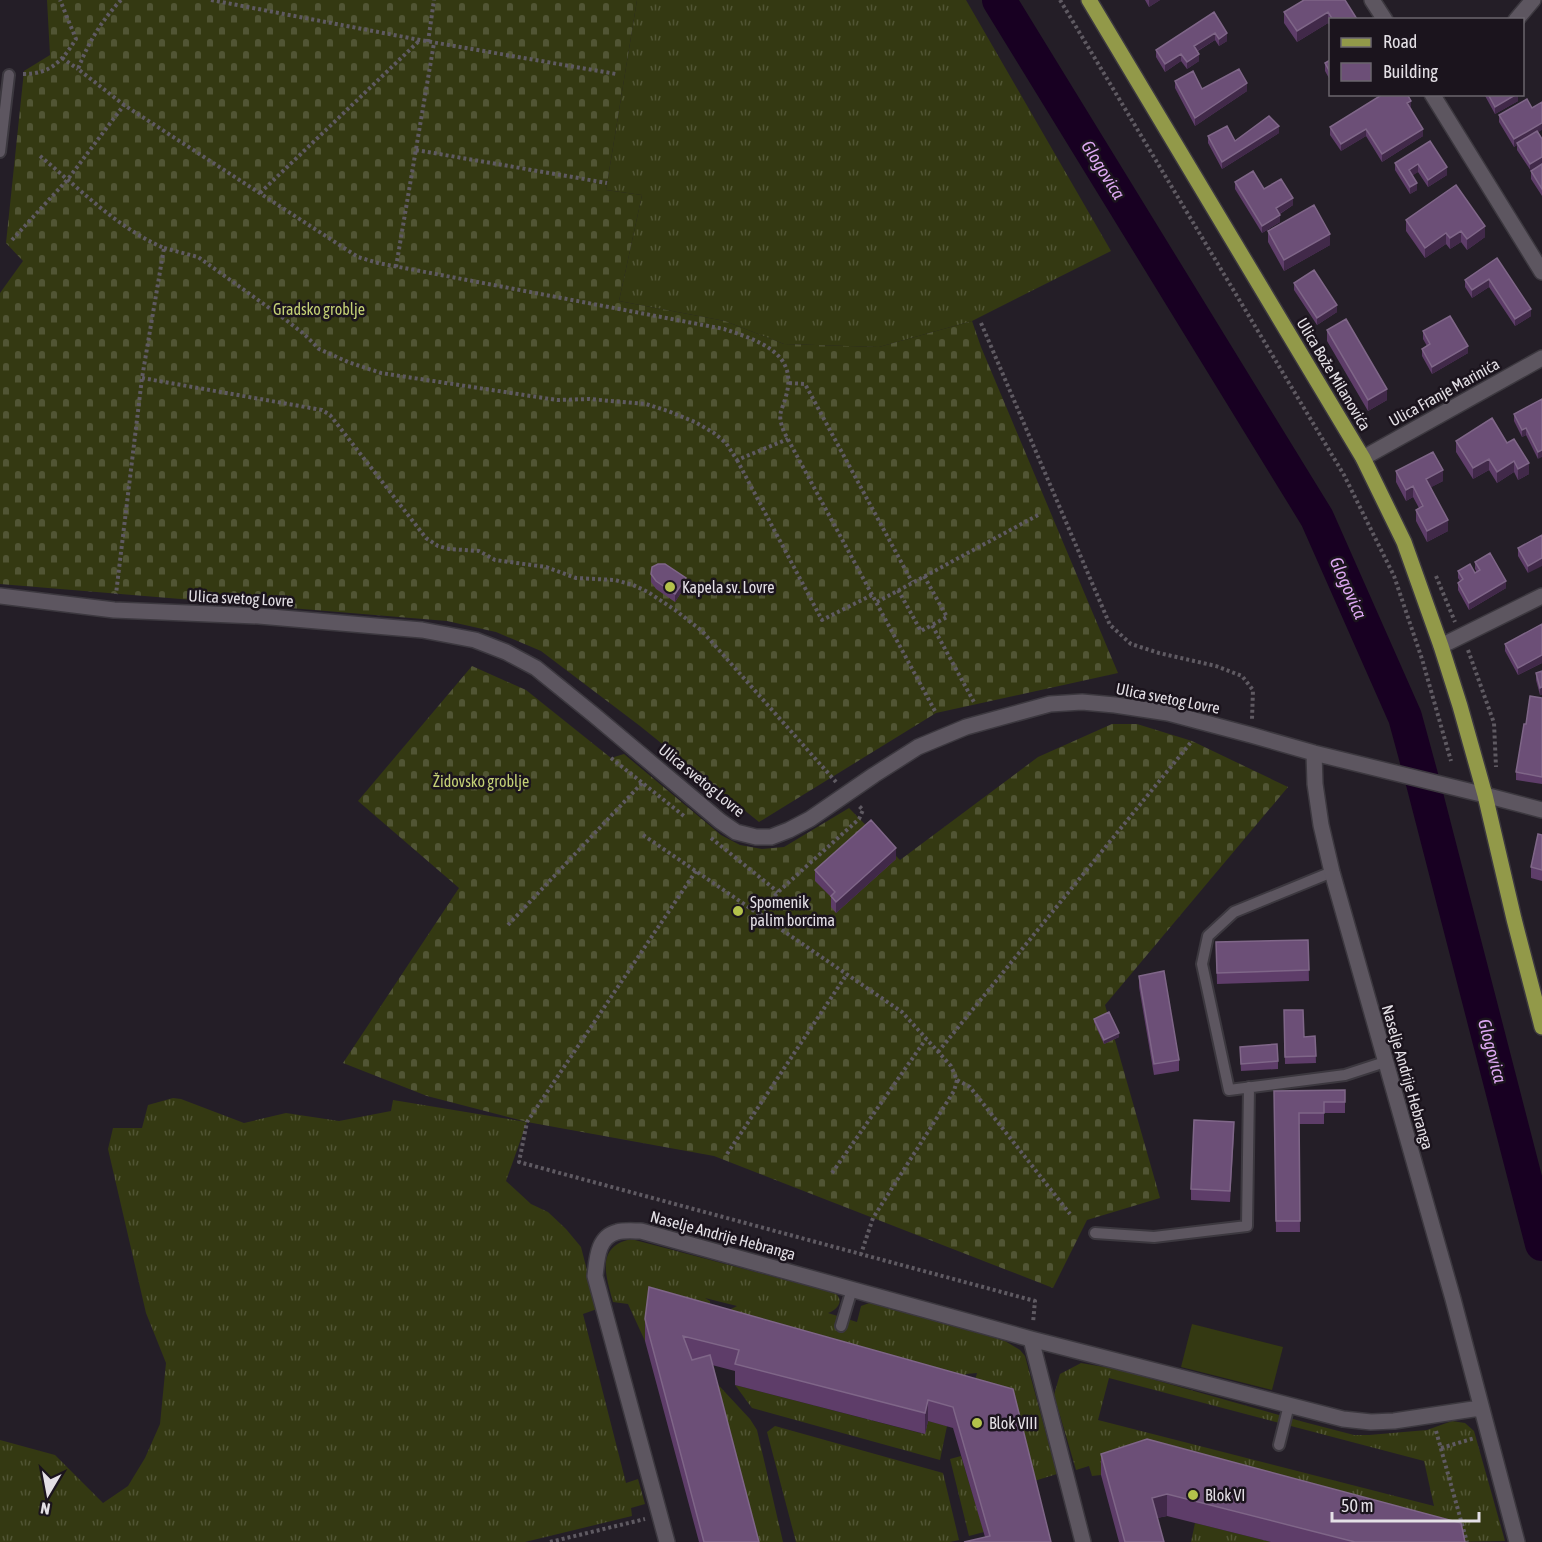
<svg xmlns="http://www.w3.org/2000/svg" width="1542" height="1542" viewBox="0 0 1542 1542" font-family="'Asap Condensed',sans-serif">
<defs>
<pattern id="grass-tufts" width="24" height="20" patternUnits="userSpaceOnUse" patternTransform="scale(1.5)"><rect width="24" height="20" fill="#343912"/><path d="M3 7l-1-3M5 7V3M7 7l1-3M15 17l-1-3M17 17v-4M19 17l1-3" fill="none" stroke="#515534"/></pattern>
<pattern id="cemetery-stones" width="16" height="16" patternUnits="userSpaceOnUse" patternTransform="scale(1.5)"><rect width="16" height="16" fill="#343912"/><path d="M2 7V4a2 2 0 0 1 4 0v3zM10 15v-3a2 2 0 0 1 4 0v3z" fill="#515534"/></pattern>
</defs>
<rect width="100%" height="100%" fill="#241e27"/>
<path fill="url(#grass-tufts)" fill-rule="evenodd" d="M637,0H966L1111,251L972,321L879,347L784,344L725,321L619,301L642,195L606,190Z
M173,1098L181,1099L244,1123L286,1113L339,1121L391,1111L393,1100L527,1122L506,1181L531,1204L548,1212L566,1229L581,1247L597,1309L583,1314L626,1483L638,1479L645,1504L631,1508L632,1516L525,1542H0V1440L55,1455L103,1503L128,1486L145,1458L160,1424L166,1363L146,1313L108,1149L113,1128H142L148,1105Z
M631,1239L835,1293C845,1301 837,1310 828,1313L857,1322L861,1306L872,1302L1005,1341L1020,1350L1025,1356L1057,1474L1031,1482L973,1387L977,1373L966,1374L961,1385L729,1310L737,1306L705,1298L710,1301V1309H649L645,1341L628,1304L613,1302C606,1276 595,1247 631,1239Z
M1081,1363L1116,1369L1304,1422L1354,1435H1369L1427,1430L1452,1421L1465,1423L1474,1431L1505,1541L1453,1542L1101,1475L1092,1476L1089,1466L1076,1470L1054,1395L1060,1374ZM1109,1378L1424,1461L1434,1506L1098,1420Z
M710,1376L750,1419L757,1430L783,1542H753Z
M735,1385L924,1434L928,1421L947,1426L940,1460L752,1408Z
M775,1426L943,1473L959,1540L950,1542H796L767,1432Z
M961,1456L984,1532L969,1536L950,1459Z
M1195,1523L1271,1542H1191Z"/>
<path fill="url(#cemetery-stones)" d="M47,0H637L606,190L642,195L619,301L725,321L784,344L879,347L972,321L981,347L1118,673L936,713L759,822L640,726L541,651L496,632L447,621L0,584V293L23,261L6,243L24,71L50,55Z
M472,666L526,690L611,758L624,754L721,835L740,845L762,849L784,847L849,808L900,860L1038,757L1112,724H1137L1192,741L1288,787L1105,1005L1160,1198L1087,1220L1053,1288L714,1156L527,1122L427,1096L343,1063L459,888L358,801Z"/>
<path fill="#343912" d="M1192,1324L1283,1347L1272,1390L1181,1367Z"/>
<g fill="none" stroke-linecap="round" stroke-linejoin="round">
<path stroke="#180022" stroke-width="34" d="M999,0L1317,518L1405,717L1423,783L1542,1244"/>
<g stroke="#3c383f" stroke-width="14">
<path id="lane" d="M0,152L9,75
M1332,872L1234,912L1208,936L1202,964L1229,1090L1345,1075L1385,1062
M1095,1233L1154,1237L1247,1226L1249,1087
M841,1326L852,1289
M1279,1445L1289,1405"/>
</g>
<g stroke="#3c383f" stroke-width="18">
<path id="street" d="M1372,0L1385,20
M1516,20L1533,0
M1432,94L1542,272
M1363,458L1542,358
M0,596L114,610L259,616L422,630L475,640L506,652L536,668L594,715L720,821L736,832L756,837H771L789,830L810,819L874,775L918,747L966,727L1050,704L1082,702L1115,705L1168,713L1251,735L1314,753L1485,795
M1441,646L1542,596
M1314,753L1315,784L1321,825L1332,872L1453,1299L1517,1542
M1031,1339L1083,1542
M667,1542L595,1276C597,1260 597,1237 617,1232C624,1230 634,1231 641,1231L1031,1339L1343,1419L1371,1422L1394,1421L1480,1408"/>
</g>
<g stroke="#3c383f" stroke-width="18">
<path id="secondary" d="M1485,795L1542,810"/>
</g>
<g stroke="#3c383f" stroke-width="18">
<path id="primary" d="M1089,0L1363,458L1404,542L1441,646L1460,706L1485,795L1514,919L1542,1027"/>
</g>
<path stroke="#5f5a62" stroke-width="4" stroke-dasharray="3 3" stroke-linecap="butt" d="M121,0C102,20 88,43 78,69L124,105L358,257L378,263L724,329C756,340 799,352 786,396C781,414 777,413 784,432L936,713
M211,0L420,40L616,74
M1060,0L1344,475L1394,576L1422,659L1451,761
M428,42L434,0
M62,58L78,69
M23,74C51,74 62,61 76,39L60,0
M416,150L607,183
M40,156C79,188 117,228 164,248L142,378L116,594
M260,193L420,40
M12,240L68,179L124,105
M164,248L198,257L286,320L304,334L319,349L348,362L381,373L557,400L589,399L646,404L668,411L695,422L714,433L726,443L737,460L788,439
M396,267L434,43
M981,323L1110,625L1131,644L1159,653L1216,666L1242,676L1253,690L1252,719
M142,378L322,410L330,415L426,538L438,546L449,549L479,551L495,560L546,567L576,578L615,580L633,585L648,592L675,610L702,631L836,782
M789,383L805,384L912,582
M737,460L822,620L872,595
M924,576L947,617L932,625
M1436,576L1455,622
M898,590L921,631L932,625L975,704
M877,602L1040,514
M1468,650L1494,723L1496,767
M611,758L684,816
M643,835L902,1012L951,1066L957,1080L954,1091L873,1218L861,1254
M711,838L778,892
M696,871L527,1122L519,1162L1035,1301L1033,1323
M760,915L778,892L859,819L863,810L858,805
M508,925L643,782
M938,1052L1192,741
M957,1080L970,1087L1070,1214
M727,1154L847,974
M832,1173L926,1039
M1436,1431L1467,1542
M1441,1448L1475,1438
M550,1542L645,1519"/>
<use href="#lane" stroke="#5d5660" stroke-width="10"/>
<use href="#street" stroke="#5d5660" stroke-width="15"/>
<use href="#secondary" stroke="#5d5660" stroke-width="15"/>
<use href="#primary" stroke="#929949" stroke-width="15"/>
</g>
<path fill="#5e3d69" d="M1145,0H1160L1149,7Z
M1304,0L1357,20H1330V27L1328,23L1297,42L1284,23V12Z
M1214,12L1227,41L1219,46L1215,40L1198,51L1199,61L1187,69L1181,61L1165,72L1156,57V50Z
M1330,60V80L1325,71V63Z
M1175,81L1202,89L1247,91L1195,126L1175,88Z
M1484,94H1518V101L1495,114Z
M1411,108L1423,136L1382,162L1366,136L1341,151L1330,135V127Z
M1499,115L1538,133L1542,139V196L1531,179V171L1517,150V145L1514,147L1499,122Z
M1279,133L1222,169L1208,143V136L1235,141Z
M1430,141L1447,175L1428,187L1418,172L1412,175L1417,190L1410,194L1395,170V163Z
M1235,182L1264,189L1293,205L1280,214V222L1262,233L1235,189Z
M1456,185L1485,237L1467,250L1461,242L1450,249L1446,244L1425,258L1406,231V220Z
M1268,231L1330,245L1284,271L1268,242Z
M1497,258L1531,316L1515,326L1489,287L1472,298L1465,287V280Z
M1294,283L1337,312L1317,325L1294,290Z
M1327,330L1387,400L1368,411L1327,341Z
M1423,331L1468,353L1432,374L1422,356V349L1427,346L1423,339Z
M1542,399L1538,459L1526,435L1522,437L1514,421V414Z
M1456,441L1507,443L1529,474L1518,480L1514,472L1497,483L1489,470L1473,479L1456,452Z
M1396,471L1443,481L1431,487L1448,531L1427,542L1416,521V510L1419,508L1413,497L1406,501L1396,482Z
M1542,535L1528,573L1518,556V548Z
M1475,562L1506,588L1469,610L1458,590V583L1460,581L1458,578V571L1475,573L1477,572L1475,569Z
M651,574L686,585L675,602L656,589L651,582Z
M1542,624V663L1518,675L1505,651V644Z
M1542,671L1540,695L1536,680V673Z
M1542,698V784L1516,780V772L1526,724Z
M1542,835V881L1531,878V867Z
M896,859L836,913L831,907V897L815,881V870Z
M1308,940L1309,981L1217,984L1216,942Z
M1139,976L1179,1060V1071L1154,1075L1139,987Z
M1284,1010L1304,1037L1315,1036L1316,1063L1285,1064Z
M1094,1019L1119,1037L1104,1044L1094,1022Z
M1240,1054L1278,1061V1069L1241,1071Z
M1345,1090V1113H1324V1124H1299L1300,1232H1276L1274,1091Z
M1234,1133L1230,1202L1191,1200V1189Z
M645,1319L1013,1389L1051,1542L985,1537L953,1428L928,1421L925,1434L735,1385V1371L712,1365L759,1542H699L645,1341Z
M1101,1454L1465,1542H1271L1167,1516L1157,1518L1164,1542H1119L1101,1475Z"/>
<path fill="#412949" d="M1149,0H1160L1149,7Z
M1328,12V23L1297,42V31Z
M1215,33V40L1194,53V46Z
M1227,33V41L1219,46V39Z
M1181,54V61L1165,72V64Z
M1199,54V61L1187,69V62Z
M1247,83V91L1195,126V118Z
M1517,94H1518V101L1495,114V107Z
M1411,101V108L1407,111V103Z
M1542,123V130L1518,144L1517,143V145L1514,147V139Z
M1279,126V133L1222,169V162Z
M1366,129V136L1341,151V144Z
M1423,129V136L1382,162V154Z
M1542,157V164L1530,171V164Z
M1418,164V172L1409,178V170Z
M1447,167V175L1428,187V180Z
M1417,183V190L1410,194V187Z
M1293,198V205L1276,216V208Z
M1280,215V222L1262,233V226Z
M1485,226V237L1467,250V239Z
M1461,231V242L1450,249V238Z
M1446,233V244L1425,258V248Z
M1330,234V245L1284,271V260Z
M1489,279V287L1472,298V290Z
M1337,305V312L1317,325V318Z
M1531,309V316L1515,326V319Z
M1468,346V353L1432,374V367Z
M1387,389V400L1368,411V400Z
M1526,428V435L1522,437V430Z
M1542,450V457L1538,459V452Z
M1489,459V470L1473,479V468Z
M1514,461V472L1497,483V472Z
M1529,463V474L1518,480V469Z
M1443,470V481L1426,490V479Z
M1413,486V497L1406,501V490Z
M1448,520V531L1427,542V531Z
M1542,558V566L1528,573V566Z
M686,578V585L675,602V594Z
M1506,581V588L1469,610V603Z
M1542,655V663L1518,675V668Z
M1542,687V695H1540V688Z
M896,848V859L836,913V902Z
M1119,1033V1037L1104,1044V1040Z
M928,1400V1421L925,1434V1413Z
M1167,1494V1516L1152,1519V1498Z"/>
<path fill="#6c4f77" stroke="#7f6688" stroke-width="1.5" d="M1304,0H1345L1357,19L1333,20L1328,12L1297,31L1284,12Z
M1214,12L1227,33L1219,39L1215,33L1194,46L1199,54L1187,62L1181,54L1165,64L1156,50Z
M1330,60V72L1325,63Z
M1239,69L1247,83L1195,118L1175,81L1193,71L1202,89Z
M1383,94H1407L1411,101L1407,103L1423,129L1382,154L1366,129L1341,144L1330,127Z
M1488,94H1517L1495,107Z
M1527,99L1532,108L1542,102V123L1514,139L1499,115Z
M1269,116L1279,126L1222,162L1208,136L1227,126L1235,141Z
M1537,131L1542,139V157L1530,164L1517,143Z
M1430,141L1447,167L1428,180L1418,164L1409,170L1417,183L1410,187L1395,163Z
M1542,164V189L1531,171Z
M1253,171L1264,189L1281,179L1293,198L1276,208L1280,215L1262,226L1235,182Z
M1456,185L1485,226L1467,239L1461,231L1450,238L1446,233L1425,248L1406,220Z
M1314,205L1330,234L1284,260L1268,231Z
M1497,258L1531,309L1515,319L1489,279L1472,290L1465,280Z
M1314,270L1337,305L1317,318L1294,283Z
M1450,316L1468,346L1432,367L1422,349L1430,344L1423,331Z
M1346,319L1387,389L1368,400L1327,330Z
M1542,399V450L1538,452L1526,428L1522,430L1514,414Z
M1492,418L1507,443L1514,439L1529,463L1518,469L1514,461L1497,472L1489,459L1473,468L1456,441Z
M1433,452L1443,470L1426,479L1448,520L1427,531L1416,510L1423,506L1413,486L1406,490L1396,471Z
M1542,535V558L1528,566L1518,548Z
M1490,553L1506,581L1469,603L1458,583L1463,579L1458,571L1470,564L1475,573L1480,570L1475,562Z
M658,564H665L686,578L675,594L656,581L651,574L652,567Z
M1542,624V655L1518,668L1505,644Z
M1542,671V687L1540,688L1536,673Z
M1530,696L1542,698V777L1516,772L1524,724H1526Z
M871,820L896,848L836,902L831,896L835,892L815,870Z
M1538,834L1542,835V870L1531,867Z
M1308,940L1309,970L1217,973L1216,942Z
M1164,971L1179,1060L1154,1064L1139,976Z
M1284,1010H1303L1304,1037L1315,1036L1316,1056L1285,1057Z
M1109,1012L1119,1033L1104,1040L1094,1019Z
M1277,1044L1278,1061L1241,1064L1240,1047Z
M1345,1090V1102H1324V1113H1299L1300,1221H1276L1274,1091Z
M1194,1120L1234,1122L1230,1191L1191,1189Z
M649,1287L1013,1389L1051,1542H964L990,1536L953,1407L928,1400L925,1413L735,1364L739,1350L683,1336L692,1360L710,1355L759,1542H704L645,1319Z
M1147,1439L1461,1523L1465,1542H1355L1167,1494L1152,1498L1164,1542H1125L1101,1454Z"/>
<g fill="#b3c24b" stroke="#1b141d" stroke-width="2">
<circle cx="670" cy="587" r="6"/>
<circle cx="738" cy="911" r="6"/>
<circle cx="977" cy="1423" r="6"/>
<circle cx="1193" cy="1495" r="6"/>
</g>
<g text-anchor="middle" stroke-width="5" stroke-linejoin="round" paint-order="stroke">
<g font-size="16" fill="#c3d075" stroke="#1b141d">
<text x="319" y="315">Gradsko groblje</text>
<text x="481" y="787">Židovsko groblje</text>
</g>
<g font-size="16" fill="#e4e0e6" stroke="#1b141d">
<text transform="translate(1334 374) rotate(59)" y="6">Ulica Bože Milanovića</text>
<text transform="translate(1444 392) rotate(-29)" y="6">Ulica Franje Marinića</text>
<text transform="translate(241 598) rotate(3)" y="6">Ulica svetog Lovre</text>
<text transform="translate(1168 698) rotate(11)" y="6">Ulica svetog Lovre</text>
<text transform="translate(702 780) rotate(39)" y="6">Ulica svetog Lovre</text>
<text transform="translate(1408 1077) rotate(74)" y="6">Naselje Andrije Hebranga</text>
<text transform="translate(723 1235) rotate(15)" y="6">Naselje Andrije Hebranga</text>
</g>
<g font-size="16" fill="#e4e0e6" stroke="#1b141d" text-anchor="start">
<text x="682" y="593">Kapela sv. Lovre</text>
<text x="750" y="908">Spomenik<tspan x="750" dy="18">palim borcima</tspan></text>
<text x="989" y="1429">Blok VIII</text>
<text x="1205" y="1501">Blok VI</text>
</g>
<g font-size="18" font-style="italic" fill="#dea8f2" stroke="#1b141d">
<text transform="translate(1103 170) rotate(58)" y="6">Glogovica</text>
<text transform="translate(1348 588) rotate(66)" y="6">Glogovica</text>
<text transform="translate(1492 1051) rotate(75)" y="6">Glogovica</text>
</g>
</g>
<rect x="1329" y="18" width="195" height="78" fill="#1b141d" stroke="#6b666d" stroke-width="1.5"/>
<rect x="1341" y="38" width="30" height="9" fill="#929949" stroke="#6b666d" stroke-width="1.5"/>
<text x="1383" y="48" font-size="18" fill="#e4e0e6">Road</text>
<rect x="1341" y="63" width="30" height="18" fill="#6c4f77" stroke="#6b666d" stroke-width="1.5"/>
<text x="1383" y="78" font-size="18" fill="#e4e0e6">Building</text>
<g transform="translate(48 1494) rotate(190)" stroke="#1b141d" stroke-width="4.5" paint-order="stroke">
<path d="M0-4.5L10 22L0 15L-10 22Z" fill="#e4e0e6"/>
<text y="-9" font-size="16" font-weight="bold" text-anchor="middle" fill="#e4e0e6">N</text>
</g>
<path d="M1332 1512v9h147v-9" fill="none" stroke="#e4e0e6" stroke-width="3"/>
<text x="1341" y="1512" font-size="18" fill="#e4e0e6" stroke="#1b141d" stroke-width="4.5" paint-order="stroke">50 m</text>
</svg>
